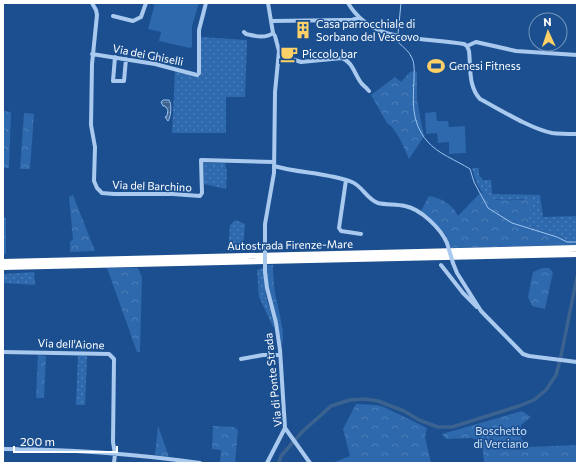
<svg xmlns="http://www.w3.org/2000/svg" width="580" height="466" viewBox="0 0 580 466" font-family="Commissioner,sans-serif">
<defs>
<pattern id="grass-dots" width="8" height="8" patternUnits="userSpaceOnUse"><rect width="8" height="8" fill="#2e69ad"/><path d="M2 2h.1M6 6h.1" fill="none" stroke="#4d80b9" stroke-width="1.8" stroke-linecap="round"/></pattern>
<pattern id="forest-crowns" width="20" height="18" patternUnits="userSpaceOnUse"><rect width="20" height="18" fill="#2e69ad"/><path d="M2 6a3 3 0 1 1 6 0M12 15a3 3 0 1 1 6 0" fill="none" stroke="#4d80b9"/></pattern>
<pattern id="water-rules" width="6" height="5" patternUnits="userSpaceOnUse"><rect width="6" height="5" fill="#3c6290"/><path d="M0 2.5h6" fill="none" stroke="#597aa1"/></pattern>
</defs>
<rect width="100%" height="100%" fill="#1b4f8f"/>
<path fill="url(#grass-dots)" d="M201,37L247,40L245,97H226V133H172L175,71L197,77L200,75Z
M203,163H225L227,172L226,189L204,184Z
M472,168H479V175L483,180H491L492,194L540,195L543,217L577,216V245H567C558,232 541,230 527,227L523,199C491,201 481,203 472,168Z
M235,220L245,224L243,251H228L230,225Z
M263,268L266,296L275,327H273L259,297L257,270Z
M34,272L35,285L3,283V274Z
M78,355L87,356L85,405H76Z"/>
<path fill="url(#forest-crowns)" d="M415,71L417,72V100L423,132L425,135L409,159L400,139L392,127L387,123L371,95L395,77L401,82L410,72Z
M3,111L11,112L9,168H3Z
M24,113L34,114L30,169H20Z
M481,192C498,206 512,197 532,201L527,227C541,230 558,232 567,245L451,248L446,235L421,211L429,196C442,198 453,205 458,216Z
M73,195L95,251L70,252V242L73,239L69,197Z
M3,218H6V254H3Z
M266,265H273C273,274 274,284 275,293C277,305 286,334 282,345L268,291Z
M138,268L142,277L140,352H137L107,268Z
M544,268H549L553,272L545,309L532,306L528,297L533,272L540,269Z
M38,355L46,356L44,398H36Z
M356,404L376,405L384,407L427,428L425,437L431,463H332L350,456L343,429Z
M522,411L531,417L521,425V439L530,447L577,445V463H484L482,441L471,438L446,439L442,434Z
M158,426L169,457L155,455Z
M213,426L234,427L238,430L235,463H220L221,450L212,449Z"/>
<path fill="#2e69ad" d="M155,3H199L192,26V47L190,48L159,41L161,32L148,29Z
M436,112L437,121H448L449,127L465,126L466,153L449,154V142L438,143L437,133L426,134L425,113Z"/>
<path fill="url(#water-rules)" stroke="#9cc4f0" d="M163,100H169C172,104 171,117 168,121L165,117L167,116L168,110L165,106H163L161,102Z"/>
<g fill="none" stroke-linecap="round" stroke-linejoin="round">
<path stroke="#9cc4f0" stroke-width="1" d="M398,34L401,3
M398,39V42C404,48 409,51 412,58C415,65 414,72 414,79C413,102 411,122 427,141C438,154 456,160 470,169L474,182L488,208L512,223L557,237L567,242H577"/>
<path stroke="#3c6290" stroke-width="3.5" d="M279,463L281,456L303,431L320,416L331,406L350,400L365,399L378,401L404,411L419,420L438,427H452L519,406L534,400L546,390L556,375L561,356L577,277"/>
<path stroke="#a9c9ee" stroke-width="4" d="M92,3L96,10L97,15L92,64L91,125L95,147L94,181L97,188L102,193L114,194H173L200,196L202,193L201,160L274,162
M348,3C373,45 422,36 464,44L467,46L469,51C471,68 468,86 480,99C499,109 531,129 552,133C560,134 568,134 577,134
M113,16L133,21L141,17L146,3
M272,21L344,20H352L358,18
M244,32L246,34C255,36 265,39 273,33
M467,46L476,42L516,51L577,55
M279,51L292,59L301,62L342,58C353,62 355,76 362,84C364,86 367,88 369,91
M92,54L155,64L197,75L199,73V30L206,3
M115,57L113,81H124L126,59
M274,166C298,173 328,173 352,182C362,186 367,199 378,203C386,205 396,204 405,206C421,209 441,229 447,243
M346,180L339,228L341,231L361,234
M265,243V224L274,173L275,92L279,51L275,36L273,33L268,3
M453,263L457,273L481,311L523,354L529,356L577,362
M441,265L463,293L477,307
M265,272L267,288L276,323L280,350L285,428L310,463
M3,352L109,354L114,359L113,442L115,454L114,463
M241,359L263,355H280
M3,449C69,449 135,454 200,463
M267,463L285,428"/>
<path stroke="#fff" stroke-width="6" d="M3,262L577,248
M3,267L577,254"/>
<path stroke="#a9c9ee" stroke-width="4" d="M265,243V272
M447,243L453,263"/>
</g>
<defs>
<g id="building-bare" transform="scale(1.38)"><path d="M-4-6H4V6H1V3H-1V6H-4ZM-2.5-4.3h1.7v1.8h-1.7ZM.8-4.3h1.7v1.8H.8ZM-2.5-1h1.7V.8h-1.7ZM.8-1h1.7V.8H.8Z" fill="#ffd166" stroke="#1b4f8f" stroke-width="2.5" paint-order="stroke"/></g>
<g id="cafe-bare" transform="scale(1.38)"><path d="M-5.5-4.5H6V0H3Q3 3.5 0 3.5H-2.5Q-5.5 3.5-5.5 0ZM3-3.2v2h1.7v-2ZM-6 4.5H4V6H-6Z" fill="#ffd166" stroke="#1b4f8f" stroke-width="2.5" paint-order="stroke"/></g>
<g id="stadium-bare" transform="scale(1.38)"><path d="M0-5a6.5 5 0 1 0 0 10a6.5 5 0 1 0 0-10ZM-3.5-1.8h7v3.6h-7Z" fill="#ffd166" stroke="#1b4f8f" stroke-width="2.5" paint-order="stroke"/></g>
</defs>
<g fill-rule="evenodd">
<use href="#building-bare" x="303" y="30"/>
<use href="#cafe-bare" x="289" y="54"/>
<use href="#stadium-bare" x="436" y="66"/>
</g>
<g text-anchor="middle" stroke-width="3" stroke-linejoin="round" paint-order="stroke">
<g font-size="11" fill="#fff" stroke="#1b4f8f" text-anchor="start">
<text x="316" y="28">Casa parrocchiale di<tspan x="316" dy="13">Sorbano del Vescovo</tspan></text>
<text x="302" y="58">Piccolo bar</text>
<text x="449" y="70">Genesi Fitness</text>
</g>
<g font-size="11" fill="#fff" stroke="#1b4f8f">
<text transform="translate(148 55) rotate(11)" y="4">Via dei Ghiselli</text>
<text transform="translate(152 186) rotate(2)" y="4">Via del Barchino</text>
<text transform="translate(290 245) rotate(-1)" y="4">Autostrada Firenze-Mare</text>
<text transform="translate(71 344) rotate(2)" y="4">Via dell'Aione</text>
<text transform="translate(273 380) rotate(-96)" y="4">Via di Ponte Strada</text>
</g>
<g font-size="11" fill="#cfe3fa" stroke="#1b4f8f">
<text x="501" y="435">Boschetto<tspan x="501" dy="13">di Verciano</tspan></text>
</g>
</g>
<rect width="580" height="466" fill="none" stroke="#ffffff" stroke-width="8"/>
<g transform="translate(548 32) rotate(357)"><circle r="19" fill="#1b4f8f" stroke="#7695bc"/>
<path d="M0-3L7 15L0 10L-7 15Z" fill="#ffd166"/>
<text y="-6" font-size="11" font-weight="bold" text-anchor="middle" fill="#ffffff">N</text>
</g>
<path d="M14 446v6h103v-6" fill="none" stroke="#ffffff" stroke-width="2"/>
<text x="20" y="446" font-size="12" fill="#ffffff" stroke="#1b4f8f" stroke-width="3" paint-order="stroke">200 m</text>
</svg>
